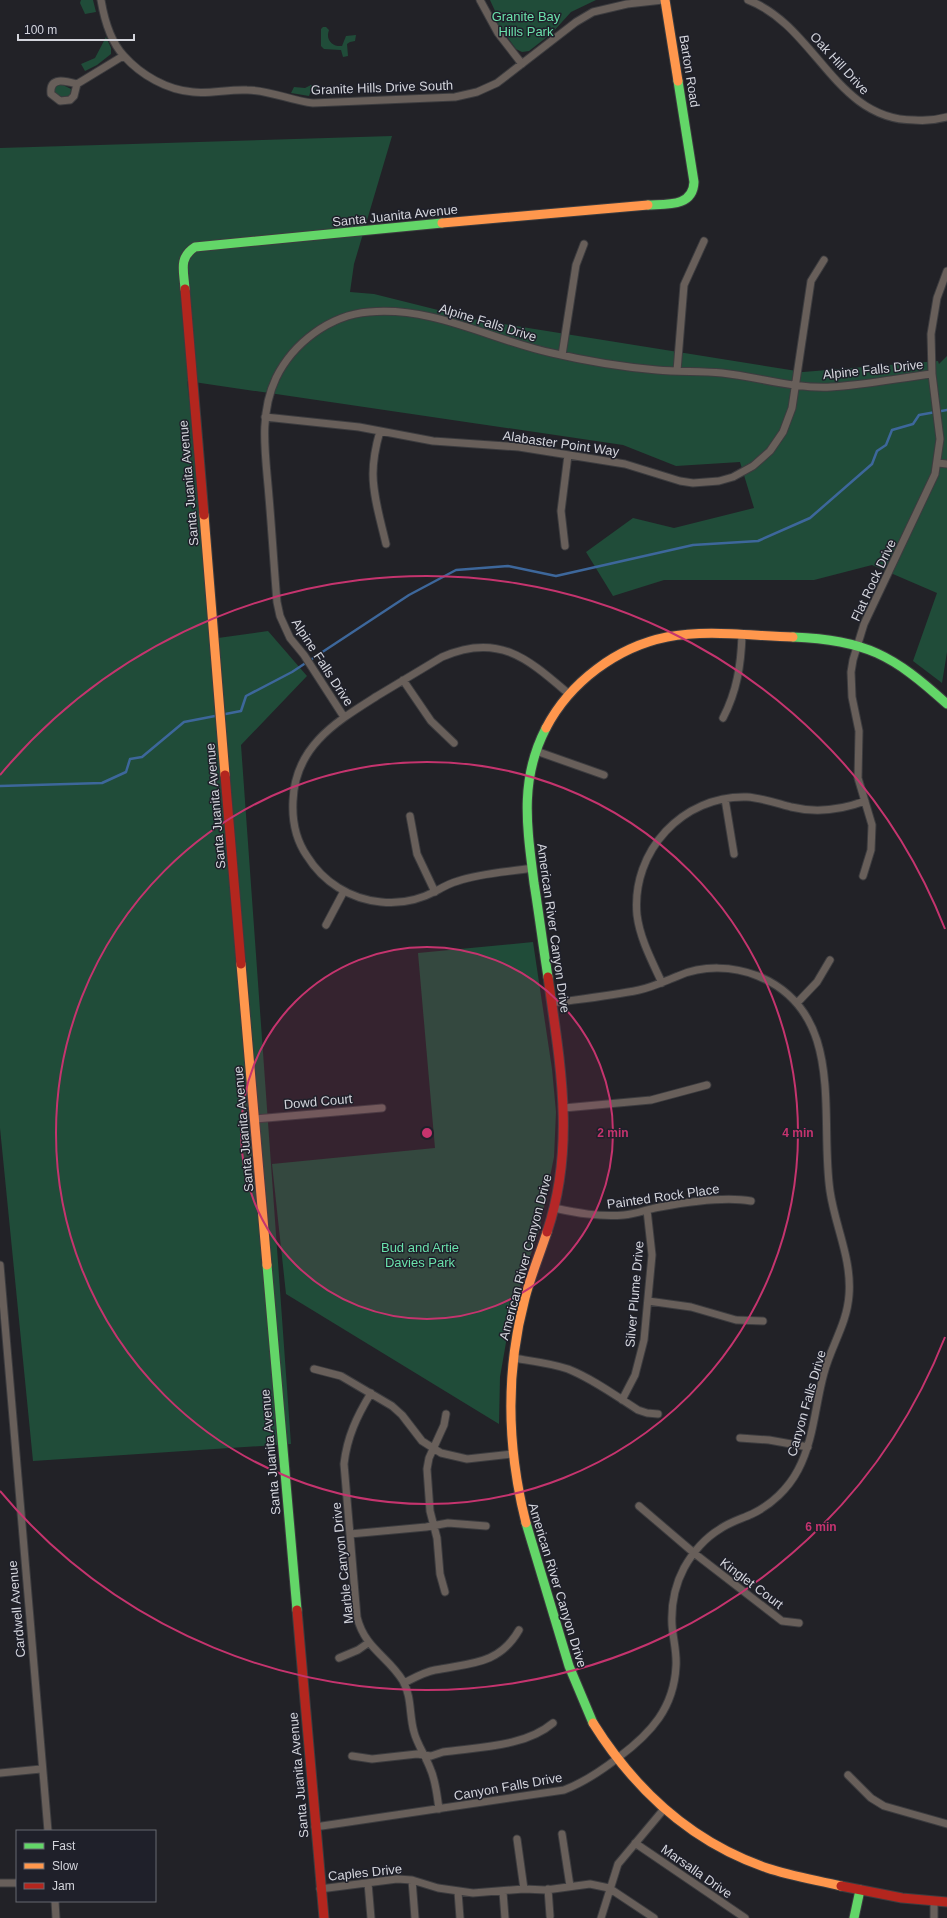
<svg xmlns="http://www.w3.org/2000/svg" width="947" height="1918" viewBox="0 0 947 1918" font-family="Arial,sans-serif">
<rect width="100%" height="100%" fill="#222227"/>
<path fill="#204c39" d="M81,0H93L96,12L85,14L80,3Z
M490,0H596L571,12L552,33L529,51L522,52L516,49L497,23L495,11Z
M323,27H326L329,30C325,40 333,47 342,46L346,36L356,35L355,41L350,42L347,44L348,56L343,57L341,50L324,49L321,46V29Z
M106,37L111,48V54L97,65L85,71L81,64L95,58Z
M61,84L71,89L70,97L61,98L54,92L56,85Z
M311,85H317V89L310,93L309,96L291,93L294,87L305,88Z
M392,136L354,264L350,292L374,294L478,320L803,372L938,361L939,364L947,356V652L942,683L913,661L937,593L872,565L814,580H664L613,596L586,552L633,518L674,528L754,508L740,462L676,466L623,445L187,381L218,638L268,631L307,676L241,745L291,1444L33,1461L0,1128V148Z
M533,942L552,1069L556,1112L554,1157L539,1231L522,1279L508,1331L500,1377L499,1424L286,1294L272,1164L435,1148L418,953Z"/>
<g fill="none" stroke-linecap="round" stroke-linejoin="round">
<path stroke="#3d679b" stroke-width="2.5" d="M0,786L102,783L126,772L130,759L142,757L184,722L241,711L246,696L292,672L409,595L456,570L508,566L556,576L693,545L758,541L810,518L872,464L877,451L886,445L892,430L913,424L919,415L947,410"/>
<g stroke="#3c3c3f" stroke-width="9">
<path id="street" d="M101,0C104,18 111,42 124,56C141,75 167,90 193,92C210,94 229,89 247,90C270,90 291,101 313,103L455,97L477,92L497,83L576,22L593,12L627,4L663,0
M480,0L498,33L522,64
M748,0C816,26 835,120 914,120C925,121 936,120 947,117
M77,84L74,96L70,100L60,101L51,94C49,76 66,81 77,84L123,56
M562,355L576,265L584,244
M677,371L684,285L704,241
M265,417L359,427L433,441L519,447L625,464L680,481L693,483L719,481L733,477L753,466L770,451L783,432L792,408L811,281L824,260
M380,431C376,445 373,459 373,474C373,497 381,522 386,544
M938,463L947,464
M565,546L561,511L568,455
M403,680L431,721L454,743
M344,717L304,655L290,638L280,616L277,602C274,567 272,532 269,497C266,457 258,416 276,378C293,343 330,315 369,312C434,306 491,340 552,353C586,361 623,367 657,370C679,372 700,371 722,373C758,377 795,389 831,387C865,385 899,378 932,374
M723,718C737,691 741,665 742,635
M536,751L604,775
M725,799L734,854
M410,816L417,854L435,892
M532,868C508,872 481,873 458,881C450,883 443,887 436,891C419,900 399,904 381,902C350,899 323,882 307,856C296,840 292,820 293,801C295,746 336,722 377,696C399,683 420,670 442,657C499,632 528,659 569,694
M863,876L871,850L872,825L858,778L859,731L852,697L851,672L853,660L864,624L935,474L940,439L932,374L931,334L937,298L947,271
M326,925L344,891
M662,983C652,961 640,939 637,915C631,851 683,795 747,797C762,798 776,803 791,807C816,813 841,810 865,801
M797,1003L817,982L830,960
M564,1108L651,1100L707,1085
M255,1119L382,1108
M554,1208C577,1213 599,1217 624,1215C636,1214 648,1209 660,1207C687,1202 724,1196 751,1201
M0,1265L48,1831
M648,1301L691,1307L736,1320L763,1321
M513,1358C531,1361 550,1363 568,1369C593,1379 616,1396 638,1410L647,1413L658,1414
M314,1369L341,1376L392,1406L402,1415L422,1441L441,1453L467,1459L512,1454
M371,1393C357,1416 347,1437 344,1464L357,1617C365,1649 388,1656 403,1681C412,1697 409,1715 414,1732C417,1744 425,1755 430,1768C436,1781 437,1796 439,1809
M622,1400L635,1375L644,1340L652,1255L647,1210
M740,1438L769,1440L808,1447
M639,1506L694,1553L782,1621L799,1623
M350,1534L426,1527L448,1523L486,1526
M445,1592L440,1574L437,1538L430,1511L427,1469L429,1458L444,1425L446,1414
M339,1658L358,1650L368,1643
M404,1683C414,1678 424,1672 435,1670C470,1663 499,1665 519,1630
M352,1756L372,1759L417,1754L431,1756L443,1752C478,1747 525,1747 553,1723
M0,1773L41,1769
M848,1775L871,1798L884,1806L947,1824
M315,1827L564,1790C585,1782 601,1771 619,1757C651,1733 674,1708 676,1666C677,1652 673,1639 672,1625C671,1605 675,1585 684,1568C693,1552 705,1538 720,1529C730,1522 741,1519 752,1514C771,1505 788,1489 798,1470C814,1440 815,1405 824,1373C831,1346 847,1324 849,1295C852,1259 835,1226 830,1191C819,1116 847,1013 758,976C733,966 703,965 678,976C665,981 653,987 639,990C610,996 581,999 552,1003
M562,1834L570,1886
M517,1839L524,1889
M635,1843L745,1918
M412,1880L415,1918
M0,1883H17
M368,1883L371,1918
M320,1889L397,1879L412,1880L438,1888L473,1893L524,1889L546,1890L590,1884L609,1888L654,1918
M548,1889L550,1916
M458,1892L460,1918
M503,1892L505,1918
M55,1901L56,1918
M601,1918L618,1864L664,1809
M934,1918V1902"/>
</g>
<g stroke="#3c3c3f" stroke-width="11">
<path id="fast" d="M648,205C667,204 693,207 694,182L678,81
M185,289C184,271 178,258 195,247L442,223
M793,637C866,640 893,655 947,704
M546,728C519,780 527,827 534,883C539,914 543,946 548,977
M267,1265L297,1610
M526,1523L569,1666L593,1723
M854,1918L860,1890"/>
</g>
<g stroke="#3c3c3f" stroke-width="11">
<path id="slow" d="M665,0L678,81
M442,223L648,205
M204,515L225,775
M546,728C570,682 617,647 667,637C708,629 752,636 793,637
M241,964L267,1265
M526,1523C507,1448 505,1373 525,1298C531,1275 540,1254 547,1232
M593,1723C635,1790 691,1842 767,1868C791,1876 816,1880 841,1886"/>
</g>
<g stroke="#3c3c3f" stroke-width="11">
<path id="jam" d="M185,289L204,515
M225,775L241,964
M547,1232C576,1146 560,1063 548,977
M297,1610L324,1918
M841,1886L902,1898L947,1902"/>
</g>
<use href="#street" stroke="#685f5a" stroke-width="7"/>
<use href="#fast" stroke="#63d668" stroke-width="9"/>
<use href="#slow" stroke="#ff974d" stroke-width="9"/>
<use href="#jam" stroke="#b3261e" stroke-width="9"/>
</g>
<circle cx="427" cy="1133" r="186" fill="#c5346e" fill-opacity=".12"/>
<g fill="none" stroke="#c5346e" stroke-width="2">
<circle cx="427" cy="1133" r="186"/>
<circle cx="427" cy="1133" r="371"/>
<path d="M945 1337A557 557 0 0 1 0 1491M0 775A557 557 0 0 1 945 929"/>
</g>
<g text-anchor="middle" stroke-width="3" stroke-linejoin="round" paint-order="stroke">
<g font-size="13" fill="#6ae1ab" stroke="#1f202a">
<text x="526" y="21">Granite Bay<tspan x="526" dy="15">Hills Park</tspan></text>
<text x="420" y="1252">Bud and Artie<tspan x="420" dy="15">Davies Park</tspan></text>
</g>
<g font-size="13" fill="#d4d5dc" stroke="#1f202a">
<text transform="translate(840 63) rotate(47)" y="5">Oak Hill Drive</text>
<text transform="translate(690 71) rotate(81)" y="5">Barton Road</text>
<text transform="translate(382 87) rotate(-2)" y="5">Granite Hills Drive South</text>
<text transform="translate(395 215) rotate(-6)" y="5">Santa Juanita Avenue</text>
<text transform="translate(488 322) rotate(17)" y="5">Alpine Falls Drive</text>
<text transform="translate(873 369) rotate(-6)" y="5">Alpine Falls Drive</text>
<text transform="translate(561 443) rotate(8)" y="5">Alabaster Point Way</text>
<text transform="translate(188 483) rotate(-95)" y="5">Santa Juanita Avenue</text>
<text transform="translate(873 580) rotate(-65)" y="5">Flat Rock Drive</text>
<text transform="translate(323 662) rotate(57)" y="5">Alpine Falls Drive</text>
<text transform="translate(215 806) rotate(-95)" y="5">Santa Juanita Avenue</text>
<text transform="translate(554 928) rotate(82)" y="5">American River Canyon Drive</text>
<text transform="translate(318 1101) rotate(-5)" y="5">Dowd Court</text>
<text transform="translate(243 1129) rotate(-95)" y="5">Santa Juanita Avenue</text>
<text transform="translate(663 1196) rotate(-8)" y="5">Painted Rock Place</text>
<text transform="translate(525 1257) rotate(-75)" y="5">American River Canyon Drive</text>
<text transform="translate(634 1294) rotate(-85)" y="5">Silver Plume Drive</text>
<text transform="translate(806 1403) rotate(-74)" y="5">Canyon Falls Drive</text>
<text transform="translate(270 1452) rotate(-95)" y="5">Santa Juanita Avenue</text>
<text transform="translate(342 1563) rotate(-96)" y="5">Marble Canyon Drive</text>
<text transform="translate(752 1583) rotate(37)" y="5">Kinglet Court</text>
<text transform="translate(558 1585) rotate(73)" y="5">American River Canyon Drive</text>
<text transform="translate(16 1609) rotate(-95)" y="5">Cardwell Avenue</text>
<text transform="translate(298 1775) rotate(-95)" y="5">Santa Juanita Avenue</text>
<text transform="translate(508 1786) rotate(-10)" y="5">Canyon Falls Drive</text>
<text transform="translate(697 1871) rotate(35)" y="5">Marsalla Drive</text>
<text transform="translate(365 1872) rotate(-6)" y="5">Caples Drive</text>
</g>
</g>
<circle cx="427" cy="1133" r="6" fill="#c5346e" stroke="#1f202a" stroke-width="2"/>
<g font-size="12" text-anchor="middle" font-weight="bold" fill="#c5346e" stroke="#1f202a" stroke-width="3" stroke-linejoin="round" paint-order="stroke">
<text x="613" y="1137">2 min</text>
<text x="798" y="1137">4 min</text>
<text x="821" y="1531">6 min</text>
</g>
<rect x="16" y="1830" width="140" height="72" fill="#1f202a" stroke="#676871"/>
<rect x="24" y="1843" width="20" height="6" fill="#63d668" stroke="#676871"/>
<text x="52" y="1850" font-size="12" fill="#d4d5dc">Fast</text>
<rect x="24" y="1863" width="20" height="6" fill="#ff974d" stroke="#676871"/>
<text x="52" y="1870" font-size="12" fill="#d4d5dc">Slow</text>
<rect x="24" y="1883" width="20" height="6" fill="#b3261e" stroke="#676871"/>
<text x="52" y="1890" font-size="12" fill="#d4d5dc">Jam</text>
<path d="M18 34v6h116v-6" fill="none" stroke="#d4d5dc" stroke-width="2"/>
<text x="24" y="34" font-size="12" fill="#d4d5dc" stroke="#1f202a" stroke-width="3" paint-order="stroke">100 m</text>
</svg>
